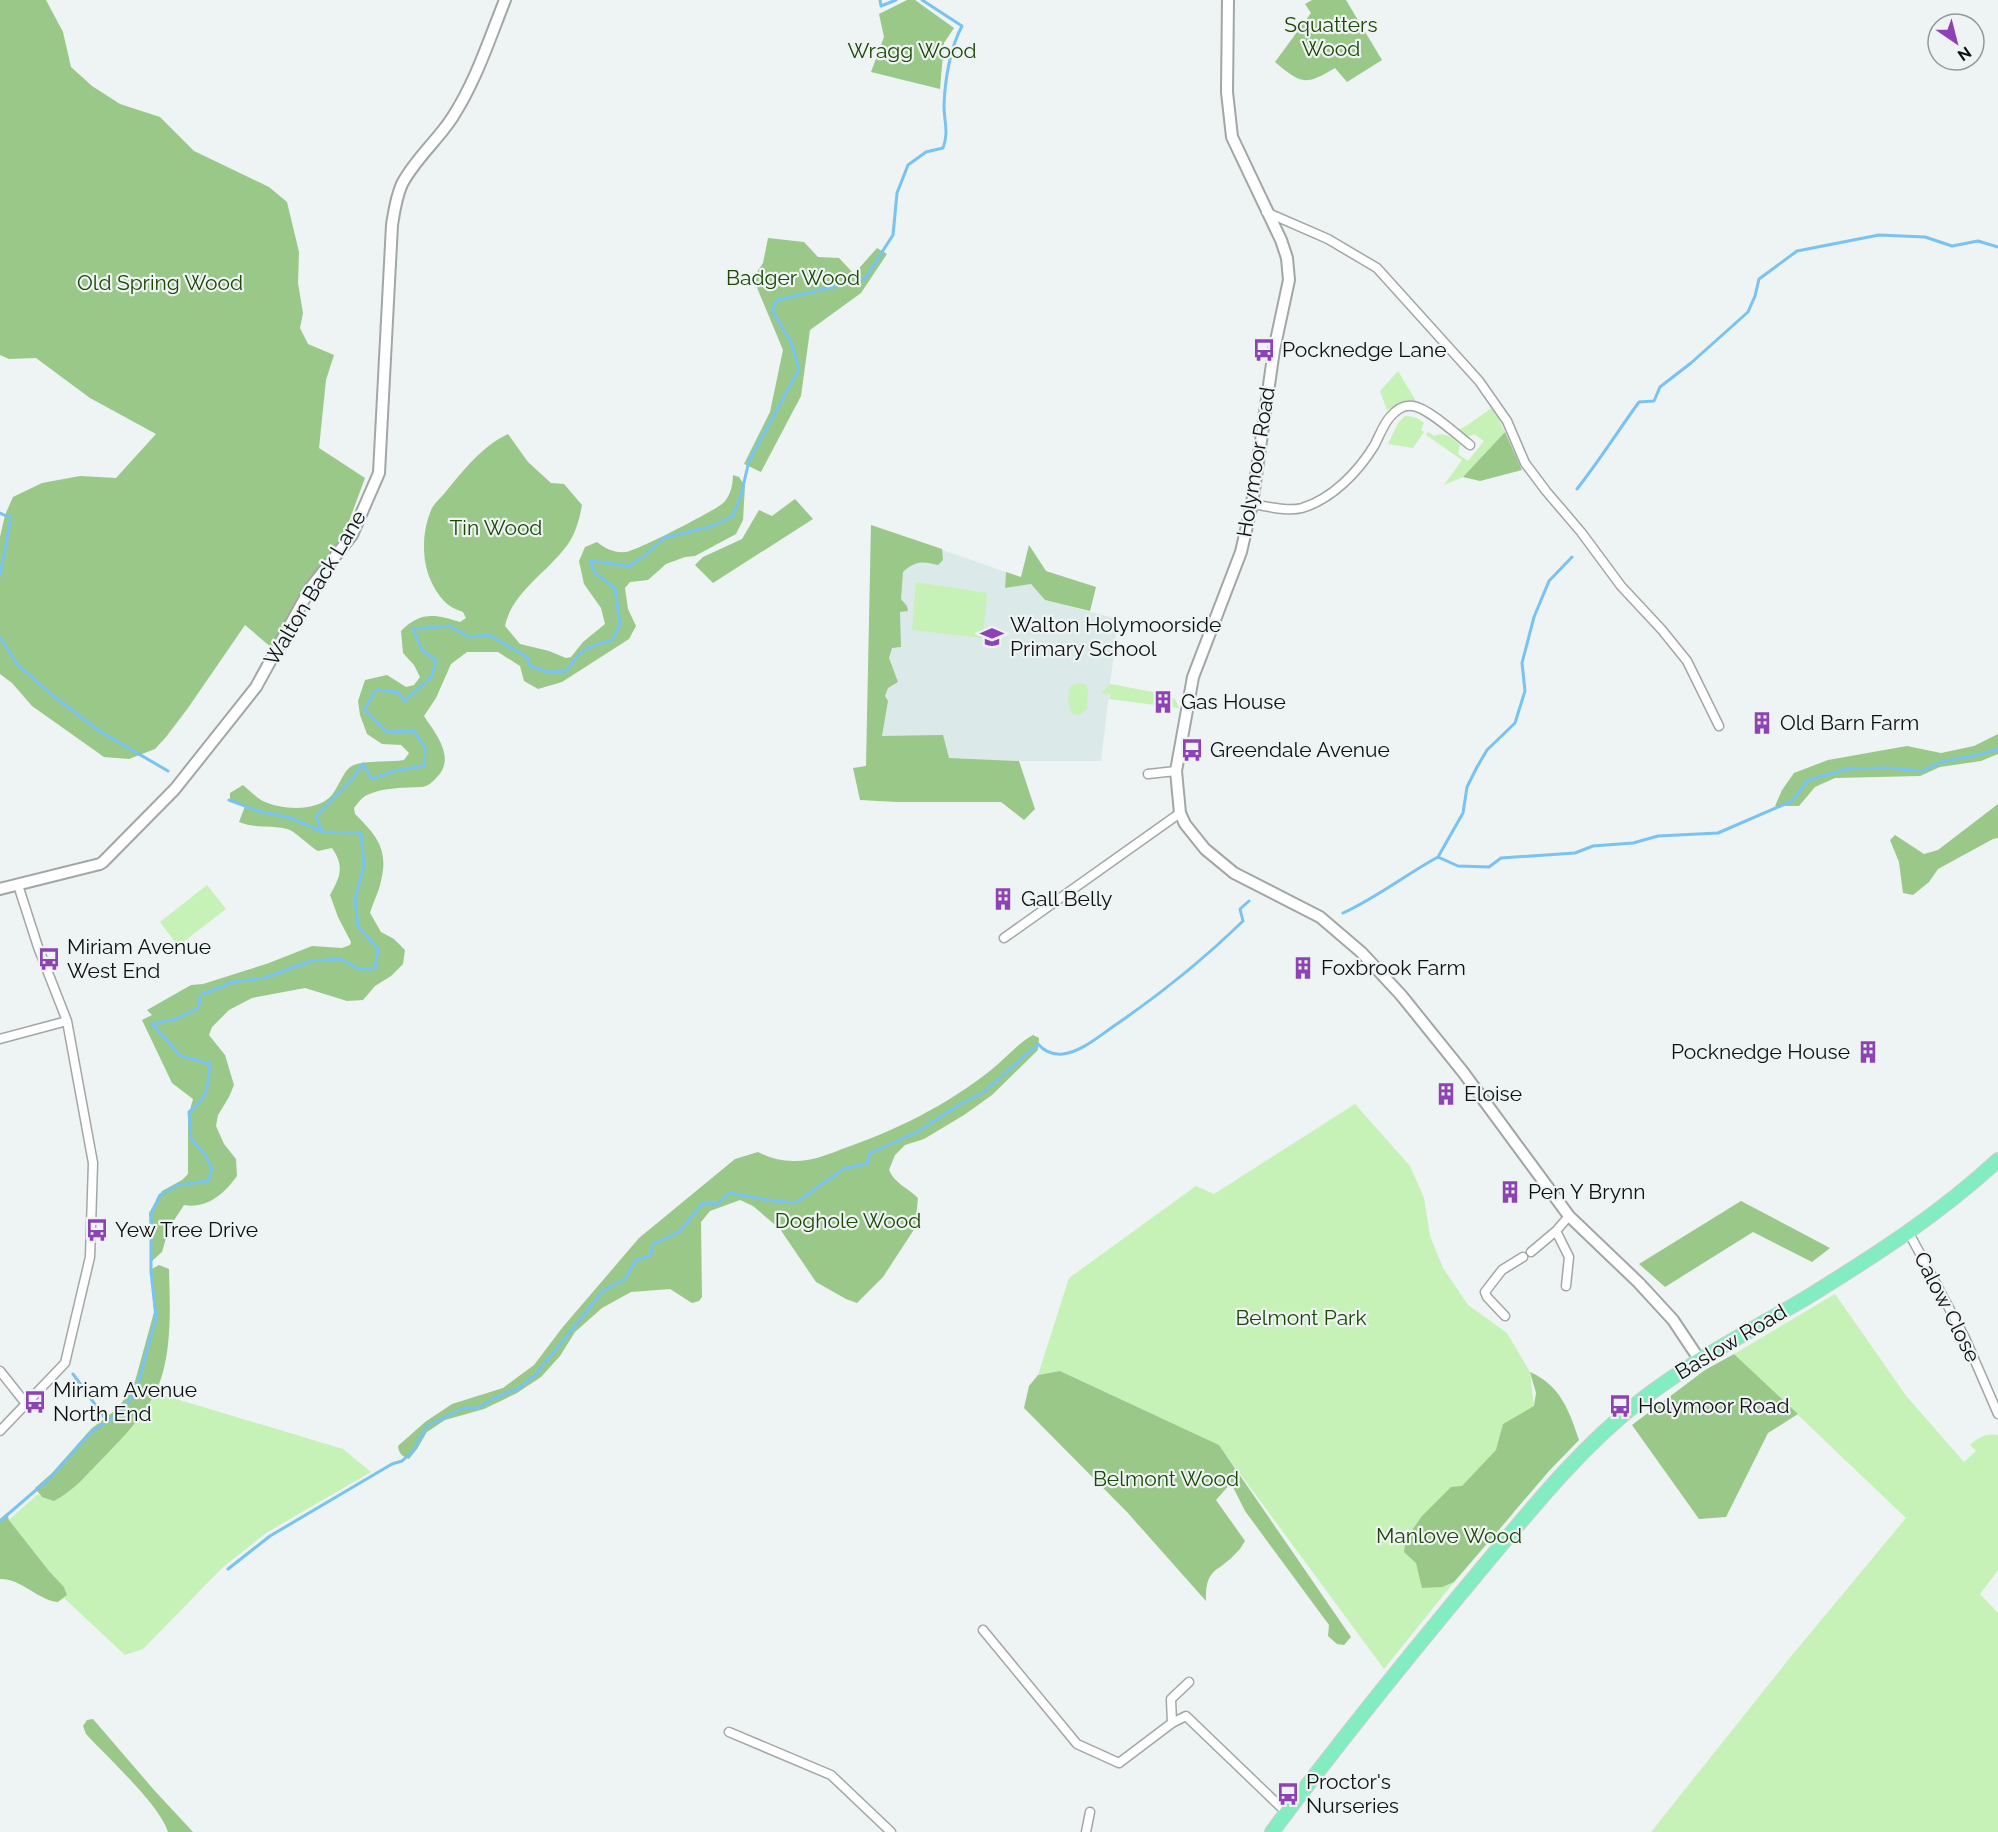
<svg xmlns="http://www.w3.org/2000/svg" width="1998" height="1832" viewBox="0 0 1998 1832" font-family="Raleway,sans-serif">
<rect width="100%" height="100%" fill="#eef3f3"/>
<path fill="#dbeae8" d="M871,525L1006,572L1005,588L1031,584L1045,600L1118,619L1101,761H1020L949,758L867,736Z"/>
<path fill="#c6f1b7" d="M1398,371L1416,401L1401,403L1387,410L1380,391Z
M1493,407L1505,432L1463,477L1444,485L1462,460L1426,435L1428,432L1434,436C1445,431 1452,438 1460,445L1458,454L1468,461L1484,441L1474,434C1466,439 1462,436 1455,431L1466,426Z
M1405,416C1413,416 1418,418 1424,423L1421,430L1424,432L1413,448L1388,444L1398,423Z
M916,582L987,593L983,638L912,630Z
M1080,683L1086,685L1088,690L1087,709L1079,715L1073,714C1067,706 1068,697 1070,687L1074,684Z
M1111,684L1163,694L1175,699L1179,708L1109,699L1110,694L1101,693Z
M207,885L226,909L178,946L160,922Z
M1355,1104L1410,1166L1424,1198L1430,1236L1443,1268L1468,1305L1507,1333L1530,1372L1534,1406L1513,1514L1454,1582L1384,1669L1219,1445L1060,1371L1038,1375L1069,1278L1196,1186L1214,1194Z
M1835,1294L1907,1397L1964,1462L1976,1451L1970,1445C1979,1437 1986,1433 1998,1435V1570L1980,1594L1998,1613V1832H1651L1793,1654L1906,1518L1734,1354Z
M156,1393L343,1449L371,1472L266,1533L223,1567L143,1649L125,1655L64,1598L67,1595L64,1587L49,1571L9,1520L38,1494L42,1497L149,1404Z"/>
<path fill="#99c889" d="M0,0H46L63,32L71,67L92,86L120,104L160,117L194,151L269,187L287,202L299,252L298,283L303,313L300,328L308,344L334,355L326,380L319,448L365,478L345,532L272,648L245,625L188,708L166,737L155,749L129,759L104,757L32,706L12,683L0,674V537L5,515L13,497L42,483L80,476L116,478L156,434L90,398L36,358L9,359L0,355Z
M907,0H915L954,28L944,43L940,89L871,72L884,37L879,14Z
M1312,0H1346L1382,60L1347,82L1335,68C1305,86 1301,84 1275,62L1311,13L1305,4Z
M768,238L804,242L818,257L839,258L854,274L877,248L887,254L861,293L810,330L801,396L761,472L744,464L770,412L783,350L753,278L763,263Z
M1505,432L1522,470L1480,481L1463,477Z
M508,434L528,462L551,483L564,484L582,505C579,521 575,536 565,548C545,574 512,593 505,626L520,644L549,651L566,658L571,657L583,642L605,624L601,608L584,584L579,561L585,547L597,542C606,549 614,553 626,552C636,551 712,512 722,504C730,498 733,485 733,475L739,477L745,486L743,520L736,534L695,556L685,557L666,564L648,580L630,582L625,588L628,609L636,626L629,639L562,682L538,689L524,681L520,666L498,652H467L451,664L436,698L424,716C436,734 456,758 437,777C433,782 428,786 422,787C404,788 384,787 367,795C362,797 358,803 354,808L355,814C376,835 389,849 381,881C379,892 373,902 370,913L381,932L394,939L405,950L403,964L391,976L375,986L363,1000L347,1001L305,988L252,998L229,1010L212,1027L209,1035L225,1055L234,1085L229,1097L218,1115L216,1126L224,1144L236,1159L237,1176C224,1194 207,1209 184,1205L169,1228L162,1252L152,1261L149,1213L162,1191L182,1180L188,1174V1117L193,1099L172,1083L142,1020L152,1015L147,1010L191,985L203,984L269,963L312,946L342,948L350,945L351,942L338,917L330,895C340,877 345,867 332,848L318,851C309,846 295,831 287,829C271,825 257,829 239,822L245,806L230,801V793L243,785C250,791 258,799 265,802C284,810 317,812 332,795C338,787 342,775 349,768C359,759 389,763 404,760L409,753L401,745L382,744L367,734L360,715L358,701L365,680L387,675L406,687L414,685L420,677L414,665L403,653L401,631C420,611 436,614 460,622L466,618L463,612C446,607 438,596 431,581C421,559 422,530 432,508C435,503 440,498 444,494C462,472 482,446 508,434Z
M795,499L813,519L713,583L695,565L703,557L742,539L759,510L772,516Z
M871,525L942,549L943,560L938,565C922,561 915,561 903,572L901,599L907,606L908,611L900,612L901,647L892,648L889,658L898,682L888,688L885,696L888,701L882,736L943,735L949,758L1019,761L1035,809L1024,820L1001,802H897L860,800L853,768L866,766Z
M1029,545L1046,571L1096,587L1090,611L1045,600L1031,584L1005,588L1006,572L1021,577Z
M1998,734V754L1981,761L1940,767L1920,776L1835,778L1815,787L1799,806H1775L1782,790L1794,773L1828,760L1907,746L1941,753L1974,746Z
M1998,804V838L1993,839L1938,869L1929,882L1913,895L1903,893L1899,862L1890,840L1895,835L1924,854L1938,850Z
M1033,1035L1039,1038L1038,1050L992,1095L964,1115L924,1139L905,1145L895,1155L889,1170C895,1184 907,1187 918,1198L915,1228L883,1277L857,1303L846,1299L816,1282L780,1229L753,1206L740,1200L710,1211L701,1222L702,1297L699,1301L692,1303L670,1289L631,1292L602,1308L575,1332L560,1356L541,1377L517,1393L484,1409L445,1420L427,1432L417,1449L409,1459C402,1456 399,1454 398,1446L425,1422L452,1404L503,1388L534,1365L562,1328L639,1238L735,1159L758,1152C769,1158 781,1161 793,1161C809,1162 827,1155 842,1149C895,1131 947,1105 991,1070C1006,1058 1017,1044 1033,1035Z
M1741,1201L1830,1248L1812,1262L1753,1232L1665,1287L1639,1264Z
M159,1265L169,1269C170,1307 173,1361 154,1395C142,1418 123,1437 105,1456C89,1472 75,1490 54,1501L42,1497L35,1488L52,1473L91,1429L118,1408L134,1385L154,1312L152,1269Z
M1734,1354L1798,1414L1768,1433L1726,1517L1699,1519L1632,1425L1705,1370Z
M1060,1371L1219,1445L1351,1637L1344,1645L1337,1644L1328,1636L1329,1625L1245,1511L1231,1483L1216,1500L1245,1541C1242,1545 1240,1550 1236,1553C1219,1573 1205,1566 1206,1601L1127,1512L1024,1408L1029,1386L1038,1375Z
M1530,1372C1560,1385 1569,1410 1579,1440L1549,1471L1454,1582L1442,1587L1422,1588L1416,1563L1404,1552L1406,1539L1422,1516L1451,1487L1462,1486L1496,1450L1503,1424L1534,1406L1536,1393Z
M7,1513L9,1520L49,1571L64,1587L67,1595L58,1602C37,1600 21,1578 0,1579V1519Z
M93,1719L154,1790L193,1832H168C160,1805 107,1757 86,1734L83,1726L87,1720Z"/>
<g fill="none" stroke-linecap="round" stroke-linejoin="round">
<path stroke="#78c3f1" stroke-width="3" d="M880,0L881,6L896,0
M1577,489C1599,461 1618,431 1639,402L1654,401L1660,387L1691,363L1748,312L1755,296L1759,279L1797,251L1879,235L1925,237L1952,246L1978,241L1998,247
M0,513L11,518L0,575
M0,637L17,664L52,695L101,732L168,771
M229,800L258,811L291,818L321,831
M1438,857L1463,813L1467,787L1477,767L1487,750L1515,723L1525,691L1522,663L1534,617L1549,581L1572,557
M1343,913C1376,898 1405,875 1438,857L1458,866L1489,867L1501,858L1575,853L1593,846L1633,843L1658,836L1718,833L1792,801L1808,780L1847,769L1886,768L1923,771L1941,762L1982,754L1998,749
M73,1374L107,1421
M0,1521L50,1478L90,1433L120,1413L136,1391L156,1317L151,1272V1214L160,1195L178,1185L208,1181L212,1170L206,1156L191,1139L189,1112C208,1097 208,1087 210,1064L181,1056L152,1024L176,1019L198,1008L201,995L233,982L264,978L311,961L341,959L359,969H375L378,949L358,926L355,899L364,866L361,833L322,832L316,816L351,780L363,764L372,779L394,771L424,766L425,747L414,731L387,732L364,710L376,690L397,692L405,701L432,676L436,660L422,650L413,629L450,626L469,637L489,635L527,657L530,666L548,672L567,671C581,648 586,648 612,640L620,625L615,588L595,573L590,561L629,566L644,556L664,538L712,526L733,516L741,495L749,461L799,369L791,342L772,310L777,300L864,280L893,235L897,193L908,165L926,152L943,148C949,133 944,121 944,105C945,80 950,48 962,26L922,0
M228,1569L270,1536L392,1464L402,1461L413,1451L427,1426L463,1408H478L495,1398L519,1388L536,1374L603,1291L625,1279L636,1260L650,1256L653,1244L679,1232L703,1203L718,1204L729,1193L774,1201L795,1203L845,1168L867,1164L870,1153L917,1132L960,1104L984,1092L1038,1044C1044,1051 1053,1055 1063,1054C1080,1052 1097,1038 1111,1028C1158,996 1202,961 1243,921L1240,909L1249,901"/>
<g stroke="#a2a7a6" stroke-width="11">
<path id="minor" d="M1266,212L1328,239L1377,268L1479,381L1507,421L1525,463L1546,491L1581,532L1621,586L1662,630L1687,661L1719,726
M1252,504C1267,506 1287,512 1302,508C1332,499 1358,472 1374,446C1379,437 1383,425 1390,417C1396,410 1403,404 1413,406C1428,408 1457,435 1470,445
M1148,774L1176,771
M1004,938L1180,813
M0,1039L67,1021
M1909,1233L1965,1338L1998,1414
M1531,1252L1556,1231
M1566,1286L1569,1257L1556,1231L1569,1216
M1505,1316L1487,1297L1485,1292L1502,1270L1523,1257
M0,1371L27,1405
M0,1431L65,1363L90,1257L93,1163L67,1021L38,947L18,885
M983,1630L1077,1744L1119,1763L1172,1723
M1189,1682L1171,1699L1172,1723L1186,1716L1287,1813
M729,1732L831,1775L891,1832
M1086,1832L1090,1812"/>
</g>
<g stroke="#a2a7a6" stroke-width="14">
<path id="tertiary" d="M1228,0L1227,92L1232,137L1281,240L1287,258L1289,280L1274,350L1252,504L1241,552L1193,677L1176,771L1180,813L1185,824L1205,849L1234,873L1320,917L1361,952L1401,995L1463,1072L1569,1216L1639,1283L1673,1320L1699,1359
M0,889L100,864L103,862L175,789L256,687L311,587L352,535L379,473L392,225C394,212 396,197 402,184C415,159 437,141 452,118C476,81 489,40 505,0"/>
</g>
<g stroke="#cfcfcf" stroke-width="16">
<path id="trunk" d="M1272,1832C1336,1746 1403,1663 1472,1580C1525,1517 1575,1452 1640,1401C1694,1359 1753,1330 1811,1295C1877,1254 1941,1213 1998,1160"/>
</g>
<use href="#minor" stroke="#fff" stroke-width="8"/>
<use href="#tertiary" stroke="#fff" stroke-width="10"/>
<use href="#trunk" stroke="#83ecc0" stroke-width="14"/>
</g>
<defs>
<g id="bus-bare" transform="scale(1.8)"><path d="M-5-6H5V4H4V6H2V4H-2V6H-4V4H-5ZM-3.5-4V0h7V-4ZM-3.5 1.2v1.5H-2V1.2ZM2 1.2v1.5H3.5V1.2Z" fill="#8e43b5" stroke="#eef3f3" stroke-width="2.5" paint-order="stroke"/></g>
<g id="school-bare" transform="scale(1.8)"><path d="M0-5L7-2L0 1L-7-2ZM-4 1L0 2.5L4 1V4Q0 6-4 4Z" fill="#8e43b5" stroke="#eef3f3" stroke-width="2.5" paint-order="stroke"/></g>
<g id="building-bare" transform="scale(1.8)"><path d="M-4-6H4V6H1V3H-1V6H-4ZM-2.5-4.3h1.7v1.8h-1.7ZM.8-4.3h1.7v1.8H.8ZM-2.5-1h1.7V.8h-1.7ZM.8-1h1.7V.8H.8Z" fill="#8e43b5" stroke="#eef3f3" stroke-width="2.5" paint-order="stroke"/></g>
</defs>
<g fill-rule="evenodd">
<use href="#bus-bare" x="1264" y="350"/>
<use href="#school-bare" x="992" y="637"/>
<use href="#building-bare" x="1163" y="702"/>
<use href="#building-bare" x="1762" y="723"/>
<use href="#bus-bare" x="1192" y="750"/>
<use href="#building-bare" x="1003" y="899"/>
<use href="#bus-bare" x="49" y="959"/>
<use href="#building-bare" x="1303" y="968"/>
<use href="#building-bare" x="1868" y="1052"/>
<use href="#building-bare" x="1446" y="1094"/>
<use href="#building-bare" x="1510" y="1192"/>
<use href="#bus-bare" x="97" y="1230"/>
<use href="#bus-bare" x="35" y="1402"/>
<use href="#bus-bare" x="1620" y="1406"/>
<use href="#bus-bare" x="1288" y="1794"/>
</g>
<g text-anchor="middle" stroke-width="4.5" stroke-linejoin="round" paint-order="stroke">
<g font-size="21" fill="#1c4704" stroke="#eef3f3">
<text x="1331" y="32">Squatters<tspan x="1331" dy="24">Wood</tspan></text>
<text x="912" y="58">Wragg Wood</text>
<text x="793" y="285">Badger Wood</text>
<text x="160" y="290">Old Spring Wood</text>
<text x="496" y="535">Tin Wood</text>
<text x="848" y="1228">Doghole Wood</text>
<text x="1301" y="1325">Belmont Park</text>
<text x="1166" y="1486">Belmont Wood</text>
<text x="1449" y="1543">Manlove Wood</text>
</g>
<g font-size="21" fill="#0e0f0f" stroke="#eef3f3" text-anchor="start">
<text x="1282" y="357">Pocknedge Lane</text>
<text x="1010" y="632">Walton Holymoorside<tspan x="1010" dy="24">Primary School</tspan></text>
<text x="1181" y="709">Gas House</text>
<text x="1780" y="730">Old Barn Farm</text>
<text x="1210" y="757">Greendale Avenue</text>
<text x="1021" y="906">Gall Belly</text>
<text x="67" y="954">Miriam Avenue<tspan x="67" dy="24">West End</tspan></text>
<text x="1321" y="975">Foxbrook Farm</text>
<text x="1850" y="1059" text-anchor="end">Pocknedge House</text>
<text x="1464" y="1101">Eloise</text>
<text x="1528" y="1199">Pen Y Brynn</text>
<text x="115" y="1237">Yew Tree Drive</text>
<text x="53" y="1397">Miriam Avenue<tspan x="53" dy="24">North End</tspan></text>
<text x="1638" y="1413">Holymoor Road</text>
<text x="1306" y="1789">Proctor's<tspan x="1306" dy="24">Nurseries</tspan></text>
</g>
<g font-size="21" fill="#0e0f0f" stroke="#eef3f3">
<text transform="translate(1256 462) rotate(-81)" y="7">Holymoor Road</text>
<text transform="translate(315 588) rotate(-59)" y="7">Walton Back Lane</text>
<text transform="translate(1947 1307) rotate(63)" y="7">Calow Close</text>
<text transform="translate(1731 1342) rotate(-31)" y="7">Baslow Road</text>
</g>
</g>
<g transform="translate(1956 42) rotate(145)"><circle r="28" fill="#eef3f3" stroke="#949898" stroke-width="1.5"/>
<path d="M0-4.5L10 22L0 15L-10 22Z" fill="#8e43b5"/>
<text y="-9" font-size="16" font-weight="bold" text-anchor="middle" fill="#0e0f0f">N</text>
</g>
</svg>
